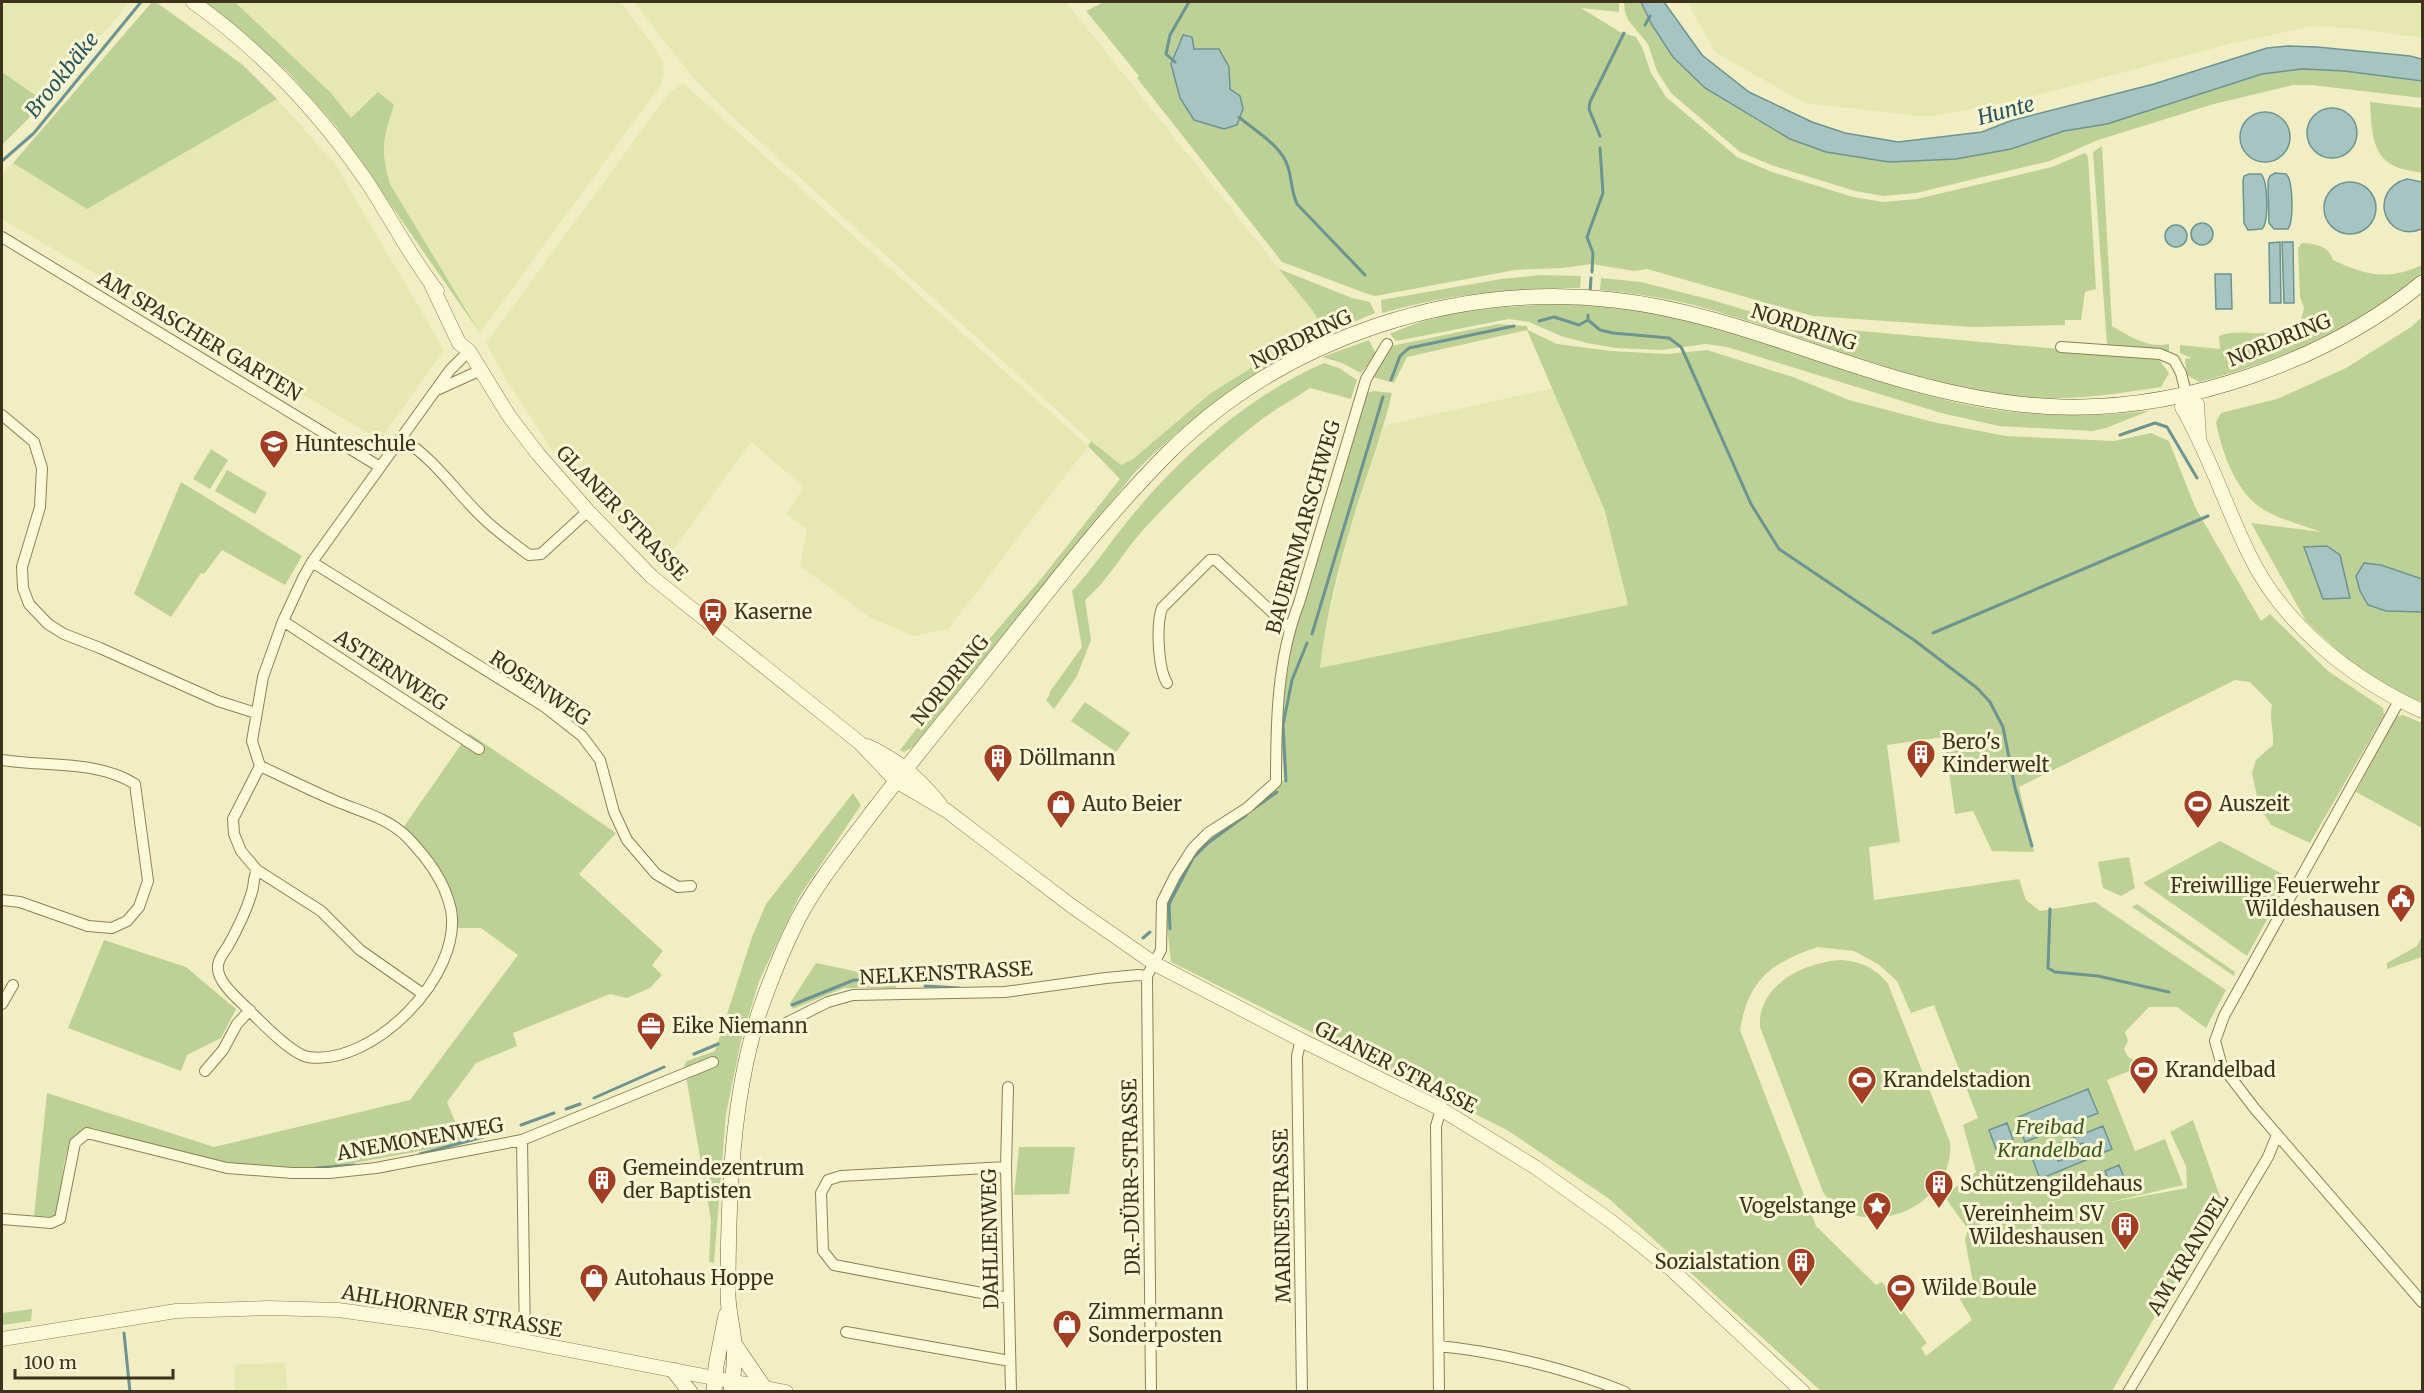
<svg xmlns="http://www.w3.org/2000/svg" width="2424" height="1393" viewBox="0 0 2424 1393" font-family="Merriweather,serif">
<rect width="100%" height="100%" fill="#f2eec3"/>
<path fill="#e5e8b0" d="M2,2H130L45,102L2,72Z
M235,2H621L663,60L664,74L660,86L480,333L390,184L385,165L383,140L394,105L351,119L330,92Z
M634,2H1066L1313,311L1324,329L1277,352L1133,459L1121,465L1091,441L725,110L694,79Z
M1687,2H2422V38L2361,29L2313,26L2229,44L2023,99L1929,117L1805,103L1716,53Z
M683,83L1088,446L949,628L914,636L871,618L800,566L807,529L786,514L804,487L751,442L660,568L559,460L505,378L486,343L669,93Z
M277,99L335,164L444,350L380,440L2,219V174L13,163L87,209Z
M1554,388L1605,511L1629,605L1320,668L1323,641L1349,533L1385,425Z
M286,1362L287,1391H235V1365Z"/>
<path fill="#bdd196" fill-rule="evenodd" d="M152,2H156L243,65L277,99L87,209L13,163Z
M204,2H235L330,92L351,118L378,92L394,105C383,140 380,148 390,184L480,333L336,126L288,72Z
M1104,2H1619V12L1581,8L1620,32L1636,37L1642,47L1651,73L1666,97L1737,157L1772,172L1853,197L1883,202L1917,199L2052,167L2085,153L2088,157L2096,289L2085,292L2081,320H2065V325L1972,327L1813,316L1647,269L1634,271L1592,264L1562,268L1515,270L1375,296L1365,293L1282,262L1137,78L1139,76L1086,11Z
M1624,2H1641L1652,25L1705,88L1790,139L1888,162L1956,159L2011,149L2064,131L2107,124L2262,74L2302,69L2344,71L2422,81V98L2311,85H2293L2214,104L2098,140L2050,161L1916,193L1883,196L1855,191L1774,166L1740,152L1671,93L1657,71L1648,44L1628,20L1625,12Z
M2,72L45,102L2,145Z
M2370,102L2422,108V173C2414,171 2402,170 2394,166C2370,154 2372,126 2370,102Z
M2102,146L2112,326C2128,336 2150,349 2169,344V351L2107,345L2093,152Z
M2302,243C2316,244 2328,245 2333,260C2366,275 2387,281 2422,265V273C2363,330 2277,361 2199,382L2187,375L2185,359L2192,358L2180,353V345L2220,349L2219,336C2234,330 2246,334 2261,333C2276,333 2289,327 2301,320L2304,308L2300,297L2298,248Z
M1279,269L1352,298L1370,302L1375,313C1283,351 1206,400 1136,471L913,747L904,752L900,750L954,680L1041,579L1120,479L1088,446L1091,441L1121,465L1133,459L1211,393L1277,352L1323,329L1313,311Z
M1540,275L1581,276L1580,288C1513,288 1447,294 1382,313L1381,300L1501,279Z
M1601,278L1641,282L1712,300L1795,325L2158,358L2169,373L2161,387C2116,394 2071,401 2026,397C1913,386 1807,336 1698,306C1666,298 1633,293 1600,290Z
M1568,304C1602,306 1634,310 1667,316C1763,335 1852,378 1946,400C2012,417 2081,418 2149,411L2106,428L2092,431L1999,426L1941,413L1727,347L1706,344L1661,350L1616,348L1587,343L1561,336L1529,322L1509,319L1396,341L1390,334C1445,308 1508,306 1568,304Z
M2422,317V702L2405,695L2352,664L2306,621L2251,523L2321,532C2303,525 2281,520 2264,510C2236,493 2222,453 2216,422L2221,413L2277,399L2346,368L2411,327Z
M1498,324L1527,326L1528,330L1557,344L1611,351L1667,354L1707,350L1793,377L1849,400L1933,422L2006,436L2114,441L2151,433L2169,441L2195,507L2261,621L2270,614L2328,671L2383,708L2384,715L2310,843L2271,825L2259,806L2252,773L2256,760L2273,745C2274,731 2269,719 2272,705L2250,682L2235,680L2019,787L2034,852L1992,851L1973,811L1955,814L1944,737L1887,745L1900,842L1869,847L1874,900L2019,879L2026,900L2040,911L2095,902L2226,990L2206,1028L2177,1007H2149L2125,1032L2128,1041L2124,1049L2128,1057L2134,1060L2137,1068L2107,1080L2135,1151L2165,1139L2183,1185L2106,1203L2187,1188L2186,1166L2170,1132L2193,1120L2223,1205L2194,1249L2112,1391H1821L1608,1198L1507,1130L1171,962C1170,947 1164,916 1167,902C1178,853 1247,810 1284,780L1280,719L1294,633L1363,394L1374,391L1392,393C1381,441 1362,486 1349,533C1336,577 1325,623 1320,668L1628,605L1605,511L1527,330L1407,357L1394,383L1372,377L1391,346ZM1817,947L1854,951L1878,964L1897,981L1911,1013L1934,1005L1978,1118L1963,1125L1976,1172L1944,1196L1968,1229L1965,1240L1973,1282L1957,1294L1972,1320L1926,1356L1921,1348L1927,1343L1882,1282L1876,1285L1816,1226L1740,1030C1749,979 1770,964 1817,947ZM2069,1210V1211L1973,1227L1993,1220Z
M1369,340L1376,354L1361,373L1342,363L1322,357Z
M1324,363L1339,368L1357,380L1351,399L1310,388C1293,400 1273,410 1257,423C1216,455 1178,492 1143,530C1123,552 1108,581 1085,600L1091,640L1077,676L1054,709L1046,700L1050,694L1049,693L1082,647L1072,591C1095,566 1113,538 1135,512C1185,452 1252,394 1324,363Z
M211,449L228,460L210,489L193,479Z
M227,470L267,493L255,514L215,491Z
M181,482L302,556L285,585L222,550L204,574L201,573L171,617L134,594Z
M1085,702L1130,733L1116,752L1071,721Z
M2403,715L2422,723V828L2356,792L2395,717Z
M469,733L616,833L579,874L663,951L652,965L662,975L650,988L627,998L610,994L513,1033L517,1046L476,1063L447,1102L463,1141L457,1144L327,1168L277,1167L221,1164L93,1128C87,1130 81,1131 76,1135C61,1148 61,1198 59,1217L34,1216L47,1093L214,1147L410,1100L518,955L481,928H458C454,887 435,855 403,828Z
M853,793L861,805L799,897L759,981L741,1041L726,1114L714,1263L709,1262L711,1220L684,1065L687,1061L715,1051L752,937L766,904Z
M2220,841L2290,878L2247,956L2143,883Z
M2129,857L2135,888L2121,896L2103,888L2098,862Z
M2137,904L2235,972L2234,976L2132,907Z
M2422,936V957L2387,969V963L2417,946Z
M104,940L186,967L236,1009L221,1038L187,1055L181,1071L68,1028Z
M1842,960C1862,962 1876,968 1888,984L1950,1142C1956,1208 1860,1246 1823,1192L1760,1027C1757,984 1807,961 1842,960Z
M816,963L896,980V988H844L793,1009L790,1003Z
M1019,1147H1075L1069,1194L1014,1195Z
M32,1309L31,1321L2,1325V1313Z"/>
<path fill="#a6c4c2" stroke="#6b9492" stroke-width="1.5" d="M1641,2H1664L1702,55L1749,92L1812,122L1845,133L1898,142L1982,132L2010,121L2154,84L2267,48L2289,46L2317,47L2410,56L2422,59V81L2344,71L2302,69L2262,74L2107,124L2064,131L2011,149L1956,159L1889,162L1826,152L1790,139L1705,88L1673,57L1652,25Z
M1183,35L1192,37L1194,49H1219L1229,67L1230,89L1240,96L1243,109L1237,125L1224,129L1194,120L1180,98L1171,64Z
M2307 133a25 25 0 1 1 50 0a25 25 0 1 1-50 0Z
M2240 137a25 25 0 1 1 50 0a25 25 0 1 1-50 0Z
M2275,173L2286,174C2293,180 2294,221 2288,229H2274L2269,223L2268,181L2270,176Z
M2249,174H2261C2268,181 2269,222 2262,229L2248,230L2244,223L2243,181L2244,176Z
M2407,179L2422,182V229C2384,244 2367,190 2407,179Z
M2324 208a26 26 0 1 1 52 0a26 26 0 1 1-52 0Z
M2191 234a11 11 0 1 1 22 0a11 11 0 1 1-22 0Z
M2165 236a11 11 0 1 1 22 0a11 11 0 1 1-22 0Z
M2280,242L2281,303H2270L2269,243Z
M2282,242H2293L2294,303H2284Z
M2215,274H2231L2232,309H2216Z
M2327,546L2340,555L2350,598L2323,599L2304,547Z
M2364,563L2381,565L2422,579V612L2386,611L2368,605L2360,591L2356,576Z
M2088,1089L2098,1113L2025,1142L2016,1118Z
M2007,1123L2014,1142L1996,1149L1989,1130Z
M2103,1126L2112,1149L2090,1158L2083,1143L2080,1144L2086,1160L2040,1179L2031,1155L2052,1147L2058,1161L2062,1160L2056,1145Z
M2119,1165L2124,1177L2110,1183L2105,1171Z"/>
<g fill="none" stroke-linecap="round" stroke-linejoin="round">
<path stroke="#6b9492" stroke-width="3" d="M1645,25L1650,16
M1175,62L1166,54L1170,35L1189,2
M1239,117C1255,131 1282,146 1288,167C1292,180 1291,191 1297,204L1365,275
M1600,136L1589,109L1590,102L1624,33
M2,161L34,133L141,2
M1592,272L1593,253L1587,237L1603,193L1600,148
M1590,293L1591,278
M1588,315V320L1600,330L1613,333L1669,338L1681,347L1688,362L1751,504L1779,549L1914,640L1977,688L1990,702L2003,727L2015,788L2032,846
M1539,321L1554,317L1579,325L1588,320
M1391,380L1400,356L1409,348L1514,326
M2120,435L2155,423L2167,427L2197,478
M1933,633L2208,516
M1312,634L1383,397
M1286,781L1283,725L1292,680L1307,643
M1253,809L1277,792
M2050,909L2048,968L2055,972L2098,976L2169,992
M1170,929L1169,904L1193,858L1208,843L1246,815
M1143,938L1150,932
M925,986L959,988
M792,1005L854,980L893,982
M694,1054L718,1044
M594,1098L664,1067
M566,1109L580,1104
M521,1125L554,1113
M420,1154L483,1137
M316,1168L354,1165
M124,1333L130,1392"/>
<g stroke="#8e8058" stroke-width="12">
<path id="minor" d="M2,237L380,467
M2061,347L2160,354L2174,360L2181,373L2186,393
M439,389L481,370
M2,415L34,442L42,468L40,507L22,567L23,588L29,604L48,624L64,634L100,648L218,701L256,713
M402,439C434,458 455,491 482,517C496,531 513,543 529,555L541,554L588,511
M312,562L545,707L582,736L600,760L614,812L627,840L656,874L678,887L691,886
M283,621L479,749
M1167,683C1158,668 1156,625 1162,608L1210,560H1216L1289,628
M2399,701L2224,1016L2215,1041L2222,1066L2255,1109L2422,1302
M2,760C45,767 97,760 135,784L148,881L139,907L127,921L112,928L88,926L20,902L2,900
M260,766L233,819L234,834L241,851L257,870L321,911L360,950L423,994
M257,870C254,876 254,881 253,888C248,908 238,928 228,946C224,952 218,959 218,966C216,981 238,999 248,1009C261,1022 291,1054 308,1057C373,1067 463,975 451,910C445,881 427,858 407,837C388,818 362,812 338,802C312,791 286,778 260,766L252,741L263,677L283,621L303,578L312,562L450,370L469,351
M2,1004L13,985
M786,1023L828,1002L853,995L1005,992L1106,978L1138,975L1147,976
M1301,1040L1297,1056L1302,1392
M205,1071L223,1050L237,1024L250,1010
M1008,1087L1006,1167L1011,1392
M522,1140L525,1342
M1006,1167L841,1176L828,1180L821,1193L823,1251L834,1265L1008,1298
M2,1219L51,1223L60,1219L75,1143L87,1133L227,1168L292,1173H329L376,1168L522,1140L713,1062
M846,1332L1010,1361
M1439,1346C1499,1352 1569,1369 1625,1392
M1151,1392L1147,976L1161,950L1162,902L1175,876L1193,848L1208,833L1247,808L1276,782C1276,722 1277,659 1299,603L1366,379L1387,344
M1439,1392L1436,1126L1441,1109
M2128,1392L2268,1157L2277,1135"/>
</g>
<g stroke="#8e8058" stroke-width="15">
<path id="tertiary" d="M193,2C260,50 318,111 365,179C390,216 410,257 437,291
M431,284L459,343L469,351L509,416L538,454L588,511L652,577L860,743L896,781L947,811L1073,907L1155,964L1301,1040L1441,1109L1535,1167L1612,1222L1671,1269L1803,1392
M2199,438L2197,404L2186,393L2182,407C2209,454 2225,505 2249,554C2283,625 2352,679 2422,711
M867,746C897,759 920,779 940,804
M2,1339L176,1311L269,1308L338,1310L425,1322L786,1392"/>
</g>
<g stroke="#70613b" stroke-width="16">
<path id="secondary" d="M735,1345L763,1386
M673,1370L690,1392
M714,1392L716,1366L726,1315
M731,1392C733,1375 736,1359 734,1343C733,1327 728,1311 728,1295C728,1202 731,1095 761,1007C772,976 784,946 799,917C816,885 839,856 861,827C895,782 930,738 966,694C1032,613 1095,526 1169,452C1284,338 1454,282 1614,300C1715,311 1810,354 1906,381C1956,395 2010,406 2062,407C2186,410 2326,361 2422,283"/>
</g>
<use href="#minor" stroke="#fbf9d7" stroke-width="10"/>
<use href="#tertiary" stroke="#fbf9d7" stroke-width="14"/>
<use href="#secondary" stroke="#fbf9d7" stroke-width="15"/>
</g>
<defs>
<g id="school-pin" transform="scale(1.5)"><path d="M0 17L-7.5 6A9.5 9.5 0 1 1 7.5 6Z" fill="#a23e23" stroke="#f8f6d4"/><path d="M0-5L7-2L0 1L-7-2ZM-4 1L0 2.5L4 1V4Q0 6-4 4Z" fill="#fff"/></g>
<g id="bus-pin" transform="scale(1.5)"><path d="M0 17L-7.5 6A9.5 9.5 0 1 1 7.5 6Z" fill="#a23e23" stroke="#f8f6d4"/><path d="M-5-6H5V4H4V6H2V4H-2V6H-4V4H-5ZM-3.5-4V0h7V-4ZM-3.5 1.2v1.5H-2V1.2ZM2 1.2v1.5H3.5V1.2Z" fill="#fff"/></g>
<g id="building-pin" transform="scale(1.5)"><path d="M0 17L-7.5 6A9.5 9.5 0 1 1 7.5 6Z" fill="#a23e23" stroke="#f8f6d4"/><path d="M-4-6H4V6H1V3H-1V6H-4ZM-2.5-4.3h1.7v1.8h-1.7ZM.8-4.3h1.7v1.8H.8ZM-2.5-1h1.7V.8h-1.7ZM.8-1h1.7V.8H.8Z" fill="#fff"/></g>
<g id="shop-pin" transform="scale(1.5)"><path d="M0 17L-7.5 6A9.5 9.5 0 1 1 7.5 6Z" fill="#a23e23" stroke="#f8f6d4"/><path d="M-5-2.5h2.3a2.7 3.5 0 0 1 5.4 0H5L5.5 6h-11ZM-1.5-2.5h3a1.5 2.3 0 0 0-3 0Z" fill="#fff"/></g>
<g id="stadium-pin" transform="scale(1.5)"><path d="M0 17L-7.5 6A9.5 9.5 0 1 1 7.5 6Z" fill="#a23e23" stroke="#f8f6d4"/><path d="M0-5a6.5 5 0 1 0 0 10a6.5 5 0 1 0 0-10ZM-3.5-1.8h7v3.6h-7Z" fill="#fff"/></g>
<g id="civic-pin" transform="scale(1.5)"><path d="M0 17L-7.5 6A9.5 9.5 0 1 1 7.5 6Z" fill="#a23e23" stroke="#f8f6d4"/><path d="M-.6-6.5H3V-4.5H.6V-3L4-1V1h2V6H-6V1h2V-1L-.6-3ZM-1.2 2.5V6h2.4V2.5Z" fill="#fff"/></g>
<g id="office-pin" transform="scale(1.5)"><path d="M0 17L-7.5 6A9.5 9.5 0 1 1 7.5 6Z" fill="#a23e23" stroke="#f8f6d4"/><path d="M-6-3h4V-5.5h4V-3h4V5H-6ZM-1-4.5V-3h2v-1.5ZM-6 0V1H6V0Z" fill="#fff"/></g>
<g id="sight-pin" transform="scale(1.5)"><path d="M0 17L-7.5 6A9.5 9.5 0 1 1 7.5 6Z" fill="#a23e23" stroke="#f8f6d4"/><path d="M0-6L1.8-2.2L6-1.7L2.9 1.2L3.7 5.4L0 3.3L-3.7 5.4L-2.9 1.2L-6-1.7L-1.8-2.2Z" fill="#fff"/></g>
</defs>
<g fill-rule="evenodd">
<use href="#school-pin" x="274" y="444"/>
<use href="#bus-pin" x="713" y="612"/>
<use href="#building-pin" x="1921" y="754"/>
<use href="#building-pin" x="998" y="758"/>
<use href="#shop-pin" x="1061" y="804"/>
<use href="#stadium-pin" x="2198" y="804"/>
<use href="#civic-pin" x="2401" y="898"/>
<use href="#office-pin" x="651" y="1026"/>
<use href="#stadium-pin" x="2144" y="1070"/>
<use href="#stadium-pin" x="1862" y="1080"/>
<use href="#building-pin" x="602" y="1180"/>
<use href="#building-pin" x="1939" y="1184"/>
<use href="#sight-pin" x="1877" y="1206"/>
<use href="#building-pin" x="2125" y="1226"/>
<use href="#building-pin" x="1801" y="1262"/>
<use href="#shop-pin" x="594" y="1278"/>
<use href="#stadium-pin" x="1901" y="1288"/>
<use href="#shop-pin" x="1067" y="1324"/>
</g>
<g text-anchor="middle" stroke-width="6" stroke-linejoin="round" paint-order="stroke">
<g font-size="20" fill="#3d331d" stroke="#f8f6d4">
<text transform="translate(1804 327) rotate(18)" y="7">NORDRING</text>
<text transform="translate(200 336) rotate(31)" y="7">AM SPASCHER GARTEN</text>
<text transform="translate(1301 339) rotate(-26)" y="7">NORDRING</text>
<text transform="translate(2279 340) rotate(-22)" y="7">NORDRING</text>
<text transform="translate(622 513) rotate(46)" y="7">GLANER STRASSE</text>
<text transform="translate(1303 527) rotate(-74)" y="7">BAUERNMARSCHWEG</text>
<text transform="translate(391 670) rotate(33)" y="7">ASTERNWEG</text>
<text transform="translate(950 680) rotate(-51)" y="7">NORDRING</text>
<text transform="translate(540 688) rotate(34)" y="7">ROSENWEG</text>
<text transform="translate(946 973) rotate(-3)" y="7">NELKENSTRASSE</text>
<text transform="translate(1396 1067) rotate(27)" y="7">GLANER STRASSE</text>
<text transform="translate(420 1139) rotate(-10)" y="7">ANEMONENWEG</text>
<text transform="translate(1131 1177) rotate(-91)" y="7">DR.-DÜRR-STRASSE</text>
<text transform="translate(1282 1216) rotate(-91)" y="7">MARINESTRASSE</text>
<text transform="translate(990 1239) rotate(-91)" y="7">DAHLIENWEG</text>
<text transform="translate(2188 1254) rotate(-59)" y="7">AM KRANDEL</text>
<text transform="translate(452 1311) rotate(10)" y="7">AHLHORNER STRASSE</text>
</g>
<g font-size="20" fill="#3d331d" stroke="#f8f6d4" text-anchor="start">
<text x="295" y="451">Hunteschule</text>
<text x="734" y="619">Kaserne</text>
<text x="1942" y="749">Bero's<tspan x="1942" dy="23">Kinderwelt</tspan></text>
<text x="1019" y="765">Döllmann</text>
<text x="1082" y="811">Auto Beier</text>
<text x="2219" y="811">Auszeit</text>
<text x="2380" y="893" text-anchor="end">Freiwillige Feuerwehr<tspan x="2380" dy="23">Wildeshausen</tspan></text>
<text x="672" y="1033">Eike Niemann</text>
<text x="2165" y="1077">Krandelbad</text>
<text x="1883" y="1087">Krandelstadion</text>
<text x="623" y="1175">Gemeindezentrum<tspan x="623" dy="23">der Baptisten</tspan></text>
<text x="1960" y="1191">Schützengildehaus</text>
<text x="1856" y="1213" text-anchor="end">Vogelstange</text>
<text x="2104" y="1221" text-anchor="end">Vereinheim SV<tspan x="2104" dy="23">Wildeshausen</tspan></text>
<text x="1780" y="1269" text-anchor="end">Sozialstation</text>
<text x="615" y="1285">Autohaus Hoppe</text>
<text x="1922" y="1295">Wilde Boule</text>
<text x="1088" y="1319">Zimmermann<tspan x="1088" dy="23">Sonderposten</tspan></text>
</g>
<g font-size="20" font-style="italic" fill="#405b22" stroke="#f8f6d4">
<text x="2050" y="1134">Freibad<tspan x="2050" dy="23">Krandelbad</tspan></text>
</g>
<g font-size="21" font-style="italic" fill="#2b565e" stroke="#f8f6d4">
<text transform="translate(62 75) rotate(-51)" y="7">Brookbäke</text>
<text transform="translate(2006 111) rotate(-15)" y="7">Hunte</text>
</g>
</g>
<rect width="2424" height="1393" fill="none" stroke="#3d331d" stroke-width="6"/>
<path d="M15 1369v9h158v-9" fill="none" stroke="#3d331d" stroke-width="3"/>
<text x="24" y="1369" font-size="18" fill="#3d331d" stroke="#f8f6d4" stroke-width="4.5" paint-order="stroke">100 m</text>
</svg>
